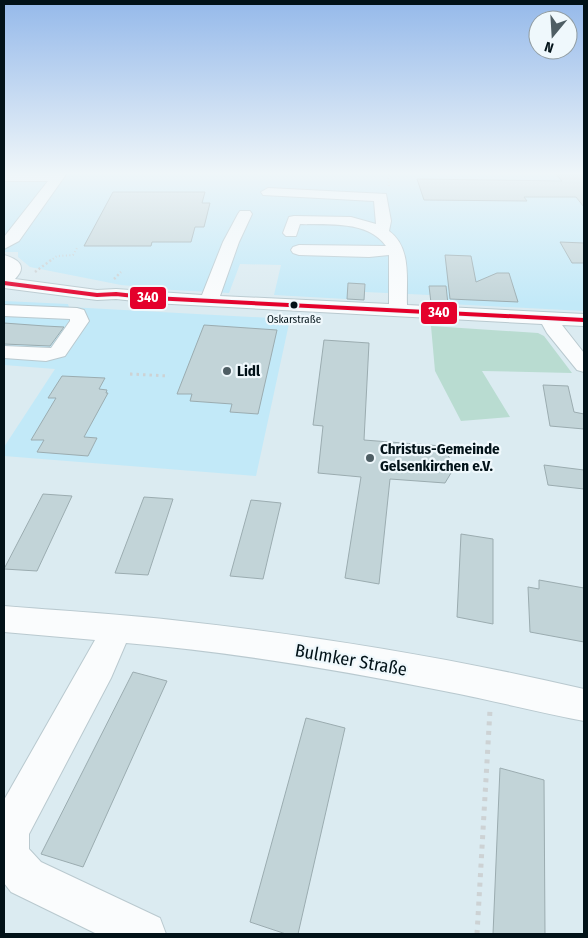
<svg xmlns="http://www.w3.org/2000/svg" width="588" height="938" viewBox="0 0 588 938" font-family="'Fira Sans Condensed',sans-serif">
<rect width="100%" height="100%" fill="#dbebf1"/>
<path fill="#c2e9f8" d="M4,173H584V311L431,303L430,295L365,292L364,300L274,295L281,265L240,264L229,293L173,290L121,285L30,267L18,257V252H4Z
M4,301L68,304L69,307L290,319L256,476L4,456V447L55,369L4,365Z"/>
<path fill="#b9dcd1" d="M431,326L538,333L544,336L572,373L482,371L510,417L461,421L435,371Z"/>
<path fill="#c2d4d8" stroke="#9bacb0" d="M555,173H584V207L576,197H524L527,201L424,200L417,179L562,181Z
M113,192H205L202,203H210L204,227H195L191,242H152L151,246H84Z
M560,242L584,243V263H572Z
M445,255L471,256L476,282L497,273H509L518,302L450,299Z
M348,283L365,284L364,300L347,299Z
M429,286H446L448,304L431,303Z
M4,323L45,326L64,327L50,346L4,344Z
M204,325L277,330L258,414L230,412L232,404L190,401L192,394H177Z
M324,340L369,343L364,440L442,446L446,450L451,462V473L445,483L390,479L379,584L345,578L361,477L318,473L323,426L313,425Z
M62,376L105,378L99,389L107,390L106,393H108L84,437L97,438L88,456L37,452L44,440H31L56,398H48Z
M543,385L568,386L574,412L584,414V429L550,426Z
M544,465L584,470V489L548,485Z
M43,494L72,496L37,571L4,569Z
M144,497L173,499L148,575L115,573Z
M251,500L281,503L263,579L230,576Z
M461,534L493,539V624L457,617Z
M539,580L584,588V642L530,632L528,587L539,589Z
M133,672L167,681L83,867L41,854Z
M306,718L345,728L298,934H286L250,922Z
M500,768L544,780L545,934H493Z"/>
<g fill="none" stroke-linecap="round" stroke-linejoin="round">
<g stroke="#b9c9cf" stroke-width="2">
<path id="minor" d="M4,173H67L19,241L4,249V237L48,181H4Z
M268,188L386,194L391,221L389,231C412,248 406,279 407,305L584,314V326L562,325L584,353V372L577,370L547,333L542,324L153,303L116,299L97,300L4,288V255C18,259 28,266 15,279L97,290L116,289L202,295L223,242L238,214L240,211H250L252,214L239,242L220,296L389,304V255L369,257L299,255L293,253L291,250L293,247L299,245L386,246C368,220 328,225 300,224L296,236H286L283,233L289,217L294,216L351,217L376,224L374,201L263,195L261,192Z
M4,305L77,308L84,310L89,321L65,356L46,361L4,358V346L51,348L70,321V319L4,316Z
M4,606C63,611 122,614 181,621C316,636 452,658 584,689V721C537,712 491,700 444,691C339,670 233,652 126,643L111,678L29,834V849L41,862L160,918L166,934H97L11,892L4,883V800L95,640L4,632Z"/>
</g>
<path stroke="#cdd2d4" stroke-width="2" stroke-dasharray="1 2.5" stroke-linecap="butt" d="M389,186L388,176L392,173
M50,261L57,256L73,255L77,248"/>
<path stroke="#cdd2d4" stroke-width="2.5" stroke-dasharray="2 2.5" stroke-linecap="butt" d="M35,272L51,260
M114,279L121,272
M130,374H133"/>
<path stroke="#cdd2d4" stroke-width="3" stroke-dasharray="2.5 4" stroke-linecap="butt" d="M130,374L169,376"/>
<path stroke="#cdd2d4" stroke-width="5" stroke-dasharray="4 5.5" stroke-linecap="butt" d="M477,934L490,710"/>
<use href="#minor" fill="#fafcfd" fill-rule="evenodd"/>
<g stroke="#eff8fc" stroke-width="6">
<path id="bus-1" d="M4,283L97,295L116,294L153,298L584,320"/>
</g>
<use href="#bus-1" stroke="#e4002b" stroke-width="4"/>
</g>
<linearGradient id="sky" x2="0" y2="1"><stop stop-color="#95b9ea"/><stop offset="0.57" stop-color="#eff6f9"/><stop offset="1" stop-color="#eff6f9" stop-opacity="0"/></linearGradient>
<rect width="588" height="304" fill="url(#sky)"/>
<circle fill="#021218" stroke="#eff8fc" stroke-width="2" cx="294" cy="305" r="4.5"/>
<g fill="#4e5e64" stroke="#eff8fc" stroke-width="2">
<circle cx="227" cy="371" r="5"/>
<circle cx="370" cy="458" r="5"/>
</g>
<g text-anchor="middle" stroke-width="4.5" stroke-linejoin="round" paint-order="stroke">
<g font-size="11" fill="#021218" stroke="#eff8fc">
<text x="294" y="323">Oskarstraße</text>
</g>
<g font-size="15" font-weight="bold" fill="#021218" stroke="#eff8fc" text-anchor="start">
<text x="237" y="376">Lidl</text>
<text x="380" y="454">Christus-Gemeinde<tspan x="380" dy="17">Gelsenkirchen e.V.</tspan></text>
</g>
<g font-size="18" fill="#021218" stroke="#eff8fc">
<text transform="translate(351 660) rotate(10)" y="6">Bulmker Straße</text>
</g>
</g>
<g stroke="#eff8fc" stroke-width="2">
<rect x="129" y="286" width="38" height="24" rx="5" fill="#e4002b"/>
<rect x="420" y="301" width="38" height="24" rx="5" fill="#e4002b"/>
</g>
<g font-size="14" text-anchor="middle" font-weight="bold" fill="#fff">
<text x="148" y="302">340</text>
<text x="439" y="317">340</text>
</g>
<rect width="588" height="938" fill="none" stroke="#021218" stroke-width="10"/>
<g transform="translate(553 35) rotate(198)"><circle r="24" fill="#eff8fc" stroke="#909ca1"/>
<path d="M0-4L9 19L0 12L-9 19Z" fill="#4e5e64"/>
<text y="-8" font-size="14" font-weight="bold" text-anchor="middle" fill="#021218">N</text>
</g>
</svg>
